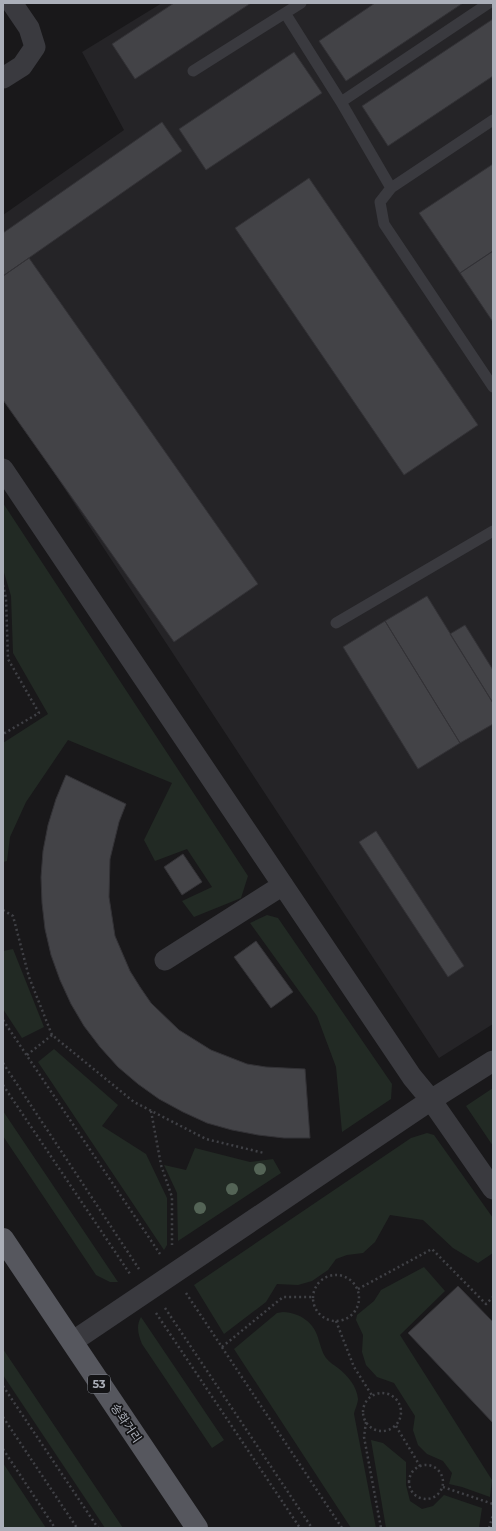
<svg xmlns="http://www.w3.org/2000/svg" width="496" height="1531" viewBox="0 0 496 1531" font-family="Montserrat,'Noto Sans KR',sans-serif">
<rect width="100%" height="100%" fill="#19181a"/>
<path fill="#252427" d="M162,3H493V1024L439,1058L3,395V215L124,130L82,52Z"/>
<path fill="#222a24" d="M3,503L248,876L241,898L194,917L182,901L212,887L187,849L155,861L144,840L172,783L68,740L26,802L10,837L7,861L3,862V743L48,714L13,653L11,596L3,569Z
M267,915L278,918L392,1084L391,1099L342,1132L336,1067L317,1016L250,923Z
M13,949L44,1027L22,1038L3,1009V951Z
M54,1049L118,1105L102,1126L146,1154L167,1198V1245L164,1250L38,1062Z
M493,1088V1146L466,1106Z
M3,1111L118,1282H110L96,1275L3,1136Z
M427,1133L434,1135L493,1218V1253L478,1263L453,1248L423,1220L390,1215L375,1242L363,1253L347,1255L336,1259L328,1270L312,1281L298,1285L277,1284L266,1302L224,1334L194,1285L411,1138Z
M195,1148L250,1162L273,1159L281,1173L178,1241L177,1193L164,1165L186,1170Z
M424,1267L445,1291L400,1335L492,1480L490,1497L462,1487L449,1484L452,1473L443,1461L427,1454L418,1445L413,1430L415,1416L394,1383L377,1377L366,1365L362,1352L363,1335L356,1320L357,1315L374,1301L381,1290Z
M283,1312C301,1313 315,1323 319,1341C321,1347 322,1352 326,1358C329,1362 334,1365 338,1368C347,1375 357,1386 358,1399C358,1403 355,1409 354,1414L376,1528H351L234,1349L277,1313Z
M141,1317L224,1440L212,1448L142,1344C138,1334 136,1326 141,1317Z
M3,1349L123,1528H105L3,1375Z
M371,1440L383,1443L406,1462V1485L410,1501L422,1509L433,1506L444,1495L482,1508L479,1528H386Z
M3,1463L46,1528H3Z"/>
<path fill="#434347" stroke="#333236" d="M174,3H251L135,79L112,44Z
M375,3H463L346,81L319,41Z
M493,19V76L388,146L362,106Z
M294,52L322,93L206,170L179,129Z
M162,122L182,151L3,276V233Z
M493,164V251L460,273L419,213Z
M309,178L478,425L404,475L235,228Z
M493,251V322L460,273Z
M29,258L258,584L174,642L3,400V276Z
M427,596L493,703V724L460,743L385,621Z
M385,621L460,743L418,769L343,647Z
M465,625L493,670V703L450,634Z
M66,775L126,804L119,822L110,859L109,897L115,936L130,971L140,987L151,1003L179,1030L211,1050L247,1064L266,1067L305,1069L310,1138H284L258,1135L232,1130L207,1123L183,1112L159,1099L138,1084L118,1067L100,1047L84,1026L71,1004L60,980L51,955L45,929L42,903L41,877L43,851L48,825L56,799Z
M376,831L464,966L448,977L359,842Z
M183,854L202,882L182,895L164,867Z
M256,941L293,992L271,1008L234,957Z
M458,1286L493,1322V1423L408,1333Z"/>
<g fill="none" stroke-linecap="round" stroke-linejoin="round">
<path stroke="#404146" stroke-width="2.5" stroke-dasharray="2 3" stroke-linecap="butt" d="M3,585L6,598L8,659L39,713L3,734
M3,910L13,916L29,977L52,1035L134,1102L206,1139L264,1153
M3,1020L160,1254
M27,1055L52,1035
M3,1063L139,1269
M3,1085L130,1274
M151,1111L161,1165L172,1197V1245
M313 1298a23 23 0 1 1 46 0a23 23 0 1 1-46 0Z
M358,1289L432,1249L486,1304L493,1297
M186,1293L342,1528
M165,1308L312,1528
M156,1313L300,1528
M336,1321L354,1367L373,1397
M222,1347L283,1297H312
M3,1386L98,1528
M363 1412a19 19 0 1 1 38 0a19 19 0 1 1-38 0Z
M3,1417L77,1528
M366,1422L364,1437L381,1528
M396,1426L420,1466
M3,1449L55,1528
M409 1482a17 17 0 1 1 34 0a17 17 0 1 1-34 0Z
M443,1487L493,1504
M489,1528L493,1515"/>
<path stroke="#3a3a3f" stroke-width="11" d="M285,13L341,102L391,188L380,202L384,224L493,387
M193,71L301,3
M341,102L489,3
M391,188L493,120
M336,623L493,531"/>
<path stroke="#3a3a3f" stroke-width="21" d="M3,78L22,66L35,47L29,28L12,3
M3,469L412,1077L431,1100L493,1189
M165,960L283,885
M72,1342L431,1100L493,1061"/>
<path stroke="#56575e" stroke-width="22" d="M3,1239L197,1528"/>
</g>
<g fill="#546456">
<circle cx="260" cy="1169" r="6"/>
<circle cx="232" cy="1189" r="6"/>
<circle cx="200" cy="1208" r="6"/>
</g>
<g text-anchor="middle" stroke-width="3.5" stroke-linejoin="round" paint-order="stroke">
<rect fill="#131315" stroke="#7d8088" stroke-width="1" x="88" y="1375" width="22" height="18" rx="3"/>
<g font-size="11" font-weight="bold" fill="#abafb9">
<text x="99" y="1388">53</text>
</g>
<g font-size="12" fill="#abafb9" stroke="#131315">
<text transform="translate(126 1423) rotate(56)" y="4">송화거리</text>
</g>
</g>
<rect width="496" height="1531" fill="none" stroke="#abafb9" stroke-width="8"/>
</svg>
